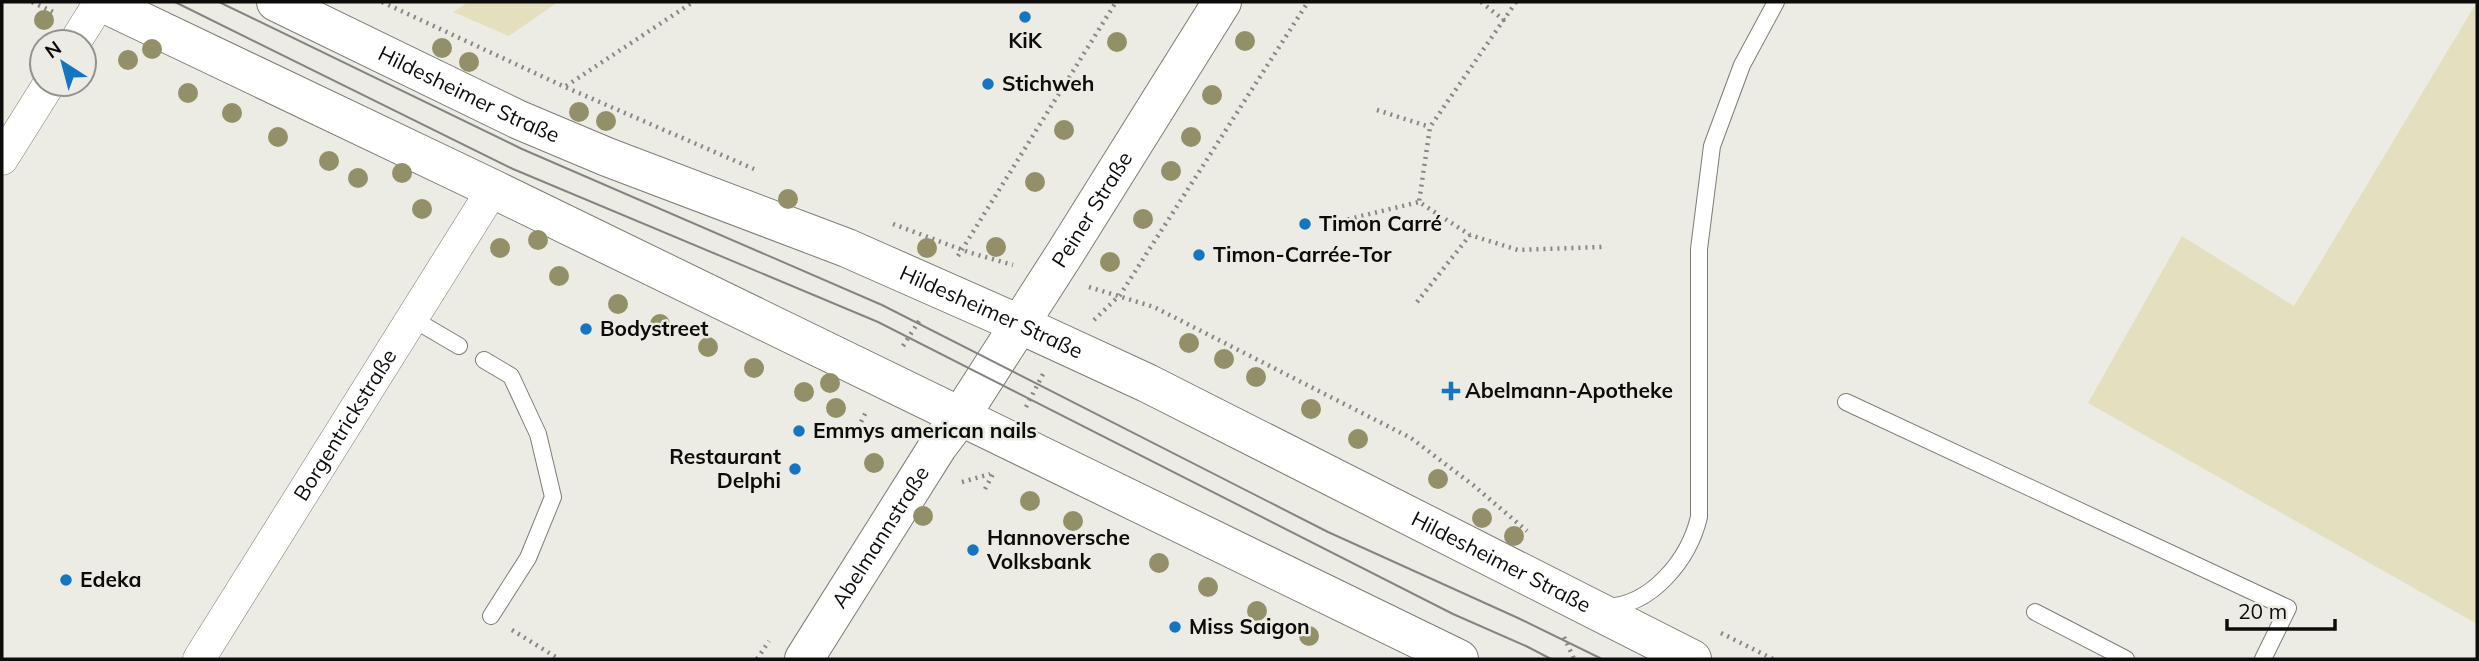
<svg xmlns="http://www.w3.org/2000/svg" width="2479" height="661" viewBox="0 0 2479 661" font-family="Mulish,sans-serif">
<rect width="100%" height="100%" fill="#ecece5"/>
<path fill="#e3dfbf" d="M468,2H558L509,36L453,12Z
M2477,2V624L2088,403L2182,236L2294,306Z"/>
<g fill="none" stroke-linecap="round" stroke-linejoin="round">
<g stroke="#7d7d77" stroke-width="18">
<path id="service" d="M413,319L459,346
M484,360L511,376L538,434L553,497L528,558L491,616
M1846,402L2288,608L2263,659
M1605,607C1652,606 1689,559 1699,517V249L1712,146L1742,65L1776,2
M2035,612L2126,659"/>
</g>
<g stroke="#7d7d77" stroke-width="33">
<g id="minor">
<path d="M75,42L100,2"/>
<path d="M2,159L49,84"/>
<path id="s1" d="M199,659L493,189"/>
</g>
</g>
<g stroke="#7d7d77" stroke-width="40">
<g id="tertiary">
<path id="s2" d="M804,659L938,446L960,417L1064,255L1222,2"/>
</g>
</g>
<g stroke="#7d7d77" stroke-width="40">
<g id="secondary">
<path d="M101,2L493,189L1459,659"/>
<path id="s3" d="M276,2L519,120L607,157L847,248L1019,324L1147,383L1692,659"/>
</g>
</g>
<path stroke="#888883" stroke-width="4.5" stroke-dasharray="2 5" stroke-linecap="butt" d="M32,2L53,12
M382,2L565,87L754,169
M1481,2L1505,21
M1516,2L1430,127L1419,202L1470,235L1518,250L1602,247
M566,86L693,2
M1377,110L1430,127
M1341,221L1419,202
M893,224L968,252L1013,265
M958,256L1116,2
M1089,287L1154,307L1411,438L1473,485L1527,531
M1417,302L1470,235
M1094,320L1120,295L1308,2
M903,346L919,321
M1026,407L1043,374
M858,428L866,412
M962,482L990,474
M985,489L993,474
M512,630L559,659
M1721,633L1773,659
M1564,637L1574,659
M757,659L769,641"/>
<use href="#service" stroke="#fff" stroke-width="16"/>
<use href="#minor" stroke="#fff" stroke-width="32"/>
<use href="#tertiary" stroke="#fff" stroke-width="38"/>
<use href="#secondary" stroke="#fff" stroke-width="38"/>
<path stroke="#858480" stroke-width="2" d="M175,2L513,169L878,322L1453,614L1526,646L1551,659
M219,2L522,149L882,305L1328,532L1518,618L1602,659"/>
</g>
<g fill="#939069">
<circle cx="44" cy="20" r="10"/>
<circle cx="1245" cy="41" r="10"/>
<circle cx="1117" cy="42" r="10"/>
<circle cx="442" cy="48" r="10"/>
<circle cx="152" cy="49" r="10"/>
<circle cx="128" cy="60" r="10"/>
<circle cx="469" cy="62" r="10"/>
<circle cx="188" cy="93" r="10"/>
<circle cx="1212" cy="95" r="10"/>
<circle cx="579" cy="112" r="10"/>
<circle cx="232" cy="113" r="10"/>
<circle cx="606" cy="121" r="10"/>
<circle cx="1064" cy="130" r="10"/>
<circle cx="278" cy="137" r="10"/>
<circle cx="1191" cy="137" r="10"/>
<circle cx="329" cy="161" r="10"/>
<circle cx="1171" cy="171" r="10"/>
<circle cx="402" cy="173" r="10"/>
<circle cx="358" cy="178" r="10"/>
<circle cx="1035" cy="182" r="10"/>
<circle cx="788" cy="199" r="10"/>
<circle cx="422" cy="209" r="10"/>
<circle cx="1143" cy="219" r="10"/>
<circle cx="538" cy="240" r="10"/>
<circle cx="996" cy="247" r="10"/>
<circle cx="500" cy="248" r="10"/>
<circle cx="927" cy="248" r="10"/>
<circle cx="1110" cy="262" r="10"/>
<circle cx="559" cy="276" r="10"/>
<circle cx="618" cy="304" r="10"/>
<circle cx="660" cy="324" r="10"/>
<circle cx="1189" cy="343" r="10"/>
<circle cx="708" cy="347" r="10"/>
<circle cx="1224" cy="359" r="10"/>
<circle cx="754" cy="368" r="10"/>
<circle cx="1256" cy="377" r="10"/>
<circle cx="830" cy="383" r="10"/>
<circle cx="804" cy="392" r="10"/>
<circle cx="836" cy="408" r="10"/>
<circle cx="1311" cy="409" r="10"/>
<circle cx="1358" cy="439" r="10"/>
<circle cx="874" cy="463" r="10"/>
<circle cx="1438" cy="479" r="10"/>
<circle cx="1030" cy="501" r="10"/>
<circle cx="923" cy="516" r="10"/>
<circle cx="1482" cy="518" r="10"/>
<circle cx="1073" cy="521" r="10"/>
<circle cx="1514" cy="536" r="10"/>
<circle cx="1159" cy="563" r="10"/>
<circle cx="1208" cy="587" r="10"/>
<circle cx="1257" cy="611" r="10"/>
<circle cx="1309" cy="636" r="10"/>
</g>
<g fill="#1675c1" stroke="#ecece5" stroke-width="2.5">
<circle cx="1025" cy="17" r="7"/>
<circle cx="988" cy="84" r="7"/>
<circle cx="1305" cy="224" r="7"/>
<circle cx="1199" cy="255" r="7"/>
<circle cx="586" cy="329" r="7"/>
<path d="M1447.5 380.5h7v7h7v7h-7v7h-7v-7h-7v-7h7z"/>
<circle cx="799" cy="431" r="7"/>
<circle cx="795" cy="469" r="7"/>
<circle cx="973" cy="550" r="7"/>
<circle cx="66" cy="580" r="7"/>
<circle cx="1175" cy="627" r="7"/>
</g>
<g text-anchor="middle" stroke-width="5" stroke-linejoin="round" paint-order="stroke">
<g font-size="21" font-weight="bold" fill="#0d0c0a" stroke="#ecece5" text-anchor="start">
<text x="1025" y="48" text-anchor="middle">KiK</text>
<text x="1002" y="91">Stichweh</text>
<text x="1319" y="231">Timon Carré</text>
<text x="1213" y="262">Timon-Carrée-Tor</text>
<text x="600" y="336">Bodystreet</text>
<text x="1465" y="398">Abelmann-Apotheke</text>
<text x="813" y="438">Emmys american nails</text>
<text x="781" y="464" text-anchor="end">Restaurant<tspan x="781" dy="24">Delphi</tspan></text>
<text x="987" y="545">Hannoversche<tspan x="987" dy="24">Volksbank</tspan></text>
<text x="80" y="587">Edeka</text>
<text x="1189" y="634">Miss Saigon</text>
</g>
<g font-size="21" fill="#0d0c0a" stroke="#ecece5">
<text dy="7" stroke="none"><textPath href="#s3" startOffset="214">Hildesheimer Straße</textPath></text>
<text dy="7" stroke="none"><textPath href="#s2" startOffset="534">Peiner Straße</textPath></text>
<text dy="7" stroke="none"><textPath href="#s3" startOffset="780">Hildesheimer Straße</textPath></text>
<text dy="7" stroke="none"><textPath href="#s1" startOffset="276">Borgentrickstraße</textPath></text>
<text dy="7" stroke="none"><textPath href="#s2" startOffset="144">Abelmannstraße</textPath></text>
<text dy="7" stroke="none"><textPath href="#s3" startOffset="1348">Hildesheimer Straße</textPath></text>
</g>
</g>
<rect width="2479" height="661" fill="none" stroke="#0d0c0a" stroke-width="7"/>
<g transform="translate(63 63) rotate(324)"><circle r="33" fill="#ecece5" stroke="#93928d" stroke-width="2"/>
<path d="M0-5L12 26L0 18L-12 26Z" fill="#1675c1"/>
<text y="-10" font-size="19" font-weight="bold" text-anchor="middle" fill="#0d0c0a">N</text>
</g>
<path d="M2227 619v10h108v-10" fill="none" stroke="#0d0c0a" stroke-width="3.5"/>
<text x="2238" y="619" font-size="21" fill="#0d0c0a" stroke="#ecece5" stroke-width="5" paint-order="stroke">20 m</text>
</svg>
